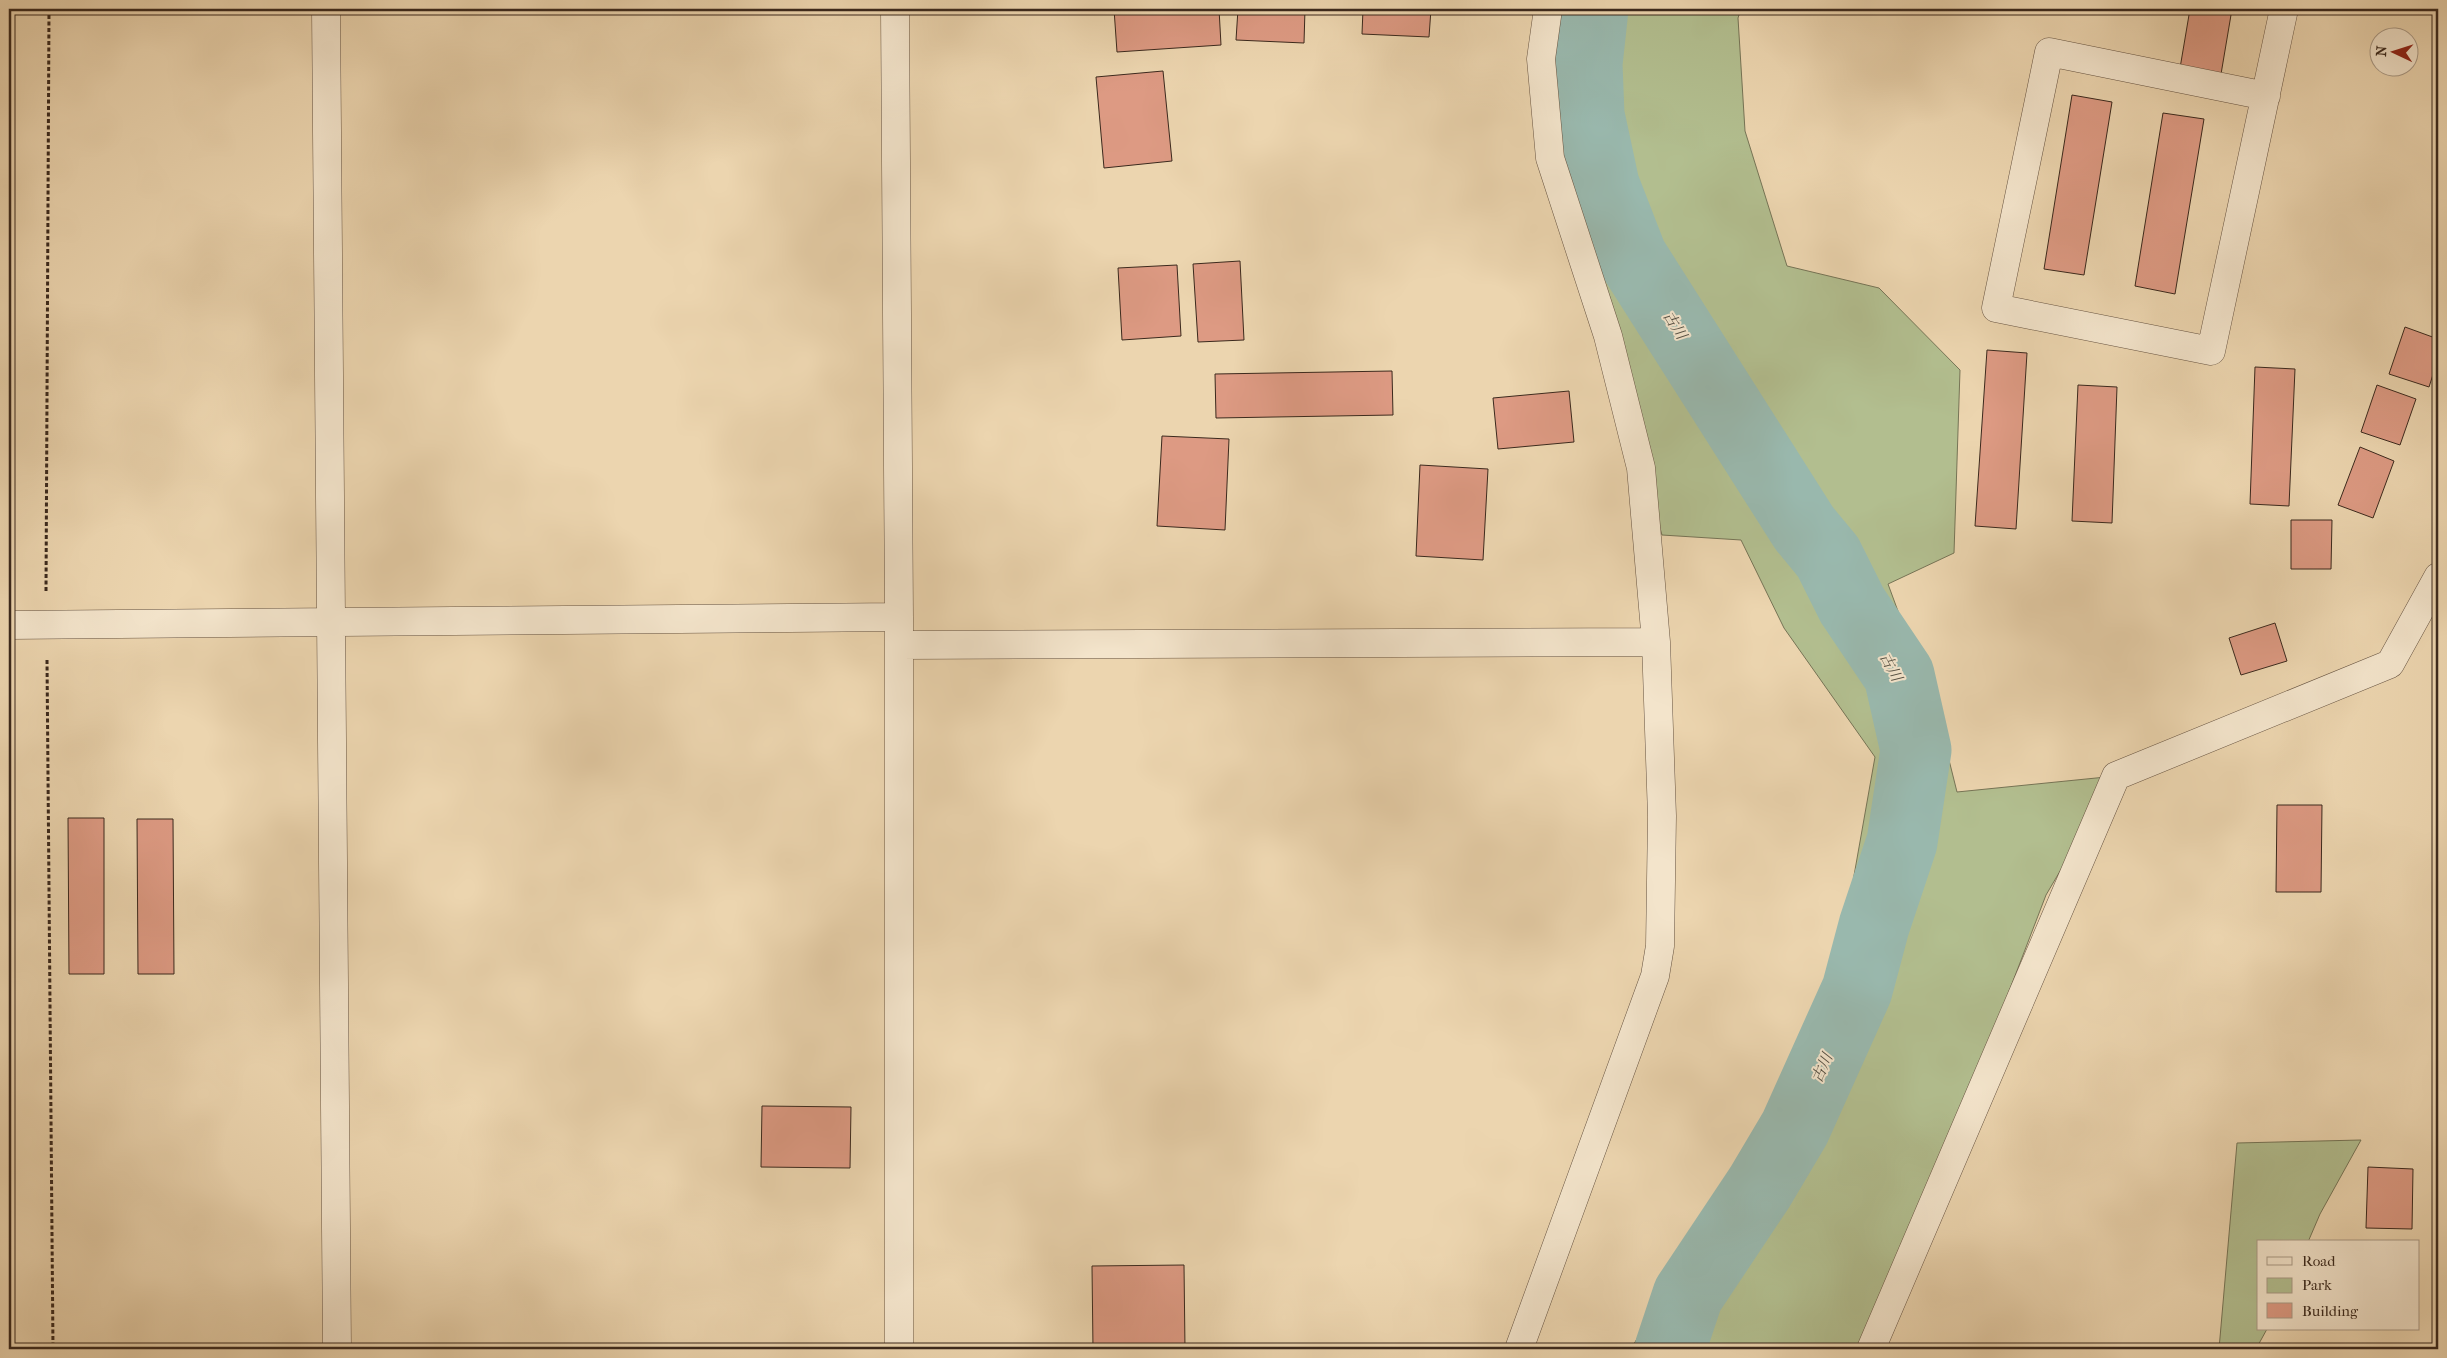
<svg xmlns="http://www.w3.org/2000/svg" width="2447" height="1358" viewBox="0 0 2447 1358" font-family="'IM FELL French Canon','Noto Serif JP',serif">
<rect width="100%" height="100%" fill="#ecd5af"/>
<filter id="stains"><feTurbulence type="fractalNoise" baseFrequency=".004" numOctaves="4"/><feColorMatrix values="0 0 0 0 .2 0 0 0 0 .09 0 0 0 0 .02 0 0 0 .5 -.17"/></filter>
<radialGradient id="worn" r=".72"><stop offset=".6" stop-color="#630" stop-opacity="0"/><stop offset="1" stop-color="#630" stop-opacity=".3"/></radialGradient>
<path fill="#b2be8f" stroke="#767456" d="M1548,9H1618L1614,35L1616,52L1621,9H1741L1738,18L1745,131L1787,266L1879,288L1960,370L1954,553L1888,584L1941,728L1957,792L2116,776L2046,895L1872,1349H1631L1770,1111L1844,932L1875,757L1784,628L1741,540L1662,535L1590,279L1550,158Z
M2361,1140L2320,1214L2308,1242H2258V1329H2267L2256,1349H2219L2237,1143Z"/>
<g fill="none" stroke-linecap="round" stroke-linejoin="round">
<path stroke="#99b8ad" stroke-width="71" d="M1593,9L1587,64L1589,115L1604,185L1632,257L1804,528L1828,557L1852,605L1899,675L1916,750L1902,842L1874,926L1857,990L1795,1128L1760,1187L1688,1295L1670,1349"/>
</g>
<path fill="#dd9a83" stroke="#3b291d" d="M1114,9H1219L1221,45L1117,52Z
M1238,9H1305L1304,43L1236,40Z
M1363,9H1431L1429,37L1362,34Z
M2190,9H2232L2219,86L2178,80Z
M1163,71L1172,161L1104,168L1096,77Z
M2072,95L2112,102L2084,275L2044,269Z
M2163,113L2204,119L2175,294L2135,286Z
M1240,261L1244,340L1198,342L1193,264Z
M1177,265L1181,336L1122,340L1118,268Z
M2405,327L2438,339V359L2429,387L2389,374Z
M1987,350L2027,353L2016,529L1975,526Z
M2255,367L2295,369L2289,506L2250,504Z
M1392,371L1393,415L1216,418L1215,374Z
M2078,385L2117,387L2112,523L2072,521Z
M2377,385L2416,399L2400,445L2361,432Z
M1569,391L1574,442L1498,449L1493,398Z
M1162,436L1229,439L1225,530L1157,526Z
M2360,447L2394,461L2373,518L2338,505Z
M1420,465L1488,469L1483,560L1416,556Z
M2291,520H2332L2331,569H2291Z
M2275,623L2287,661L2241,675L2229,638Z
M2277,805H2322L2321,892H2276Z
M68,818H104V974H69Z
M137,819H173L174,974H138Z
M762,1106L851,1107L850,1168L761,1167Z
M2368,1167L2413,1169L2412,1229L2366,1228Z
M1184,1265L1185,1349H1093L1092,1266Z"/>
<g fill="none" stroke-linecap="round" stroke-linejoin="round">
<g stroke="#675442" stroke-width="29">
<path id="street" d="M326,9L337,1349
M895,9L899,617V1349
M2266,96L2049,52L1996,308L2211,351L2284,9
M9,625L899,617
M899,645L1656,642
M1519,1349L1655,976L1660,946L1662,816L1656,642L1641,468L1608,336L1550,158L1541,59L1548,9
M1871,1349L2116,776L2390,664L2438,577"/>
</g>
<path stroke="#3b291d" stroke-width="3" stroke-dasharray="4 2.5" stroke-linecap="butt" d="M46,591L49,9
M47,660L53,1349"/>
<use href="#street" stroke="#f3e4cb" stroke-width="28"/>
</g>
<g text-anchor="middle" stroke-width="4" stroke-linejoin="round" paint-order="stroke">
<g font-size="15" font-style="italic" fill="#524d41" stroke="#f3e4cb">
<text transform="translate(1675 325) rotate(58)" y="5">古川</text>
<text transform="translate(1891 667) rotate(62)" y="5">古川</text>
<text transform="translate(1822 1068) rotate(-66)" y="5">古川</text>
</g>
</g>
<rect width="2447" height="1358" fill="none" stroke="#ecd5af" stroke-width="30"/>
<rect x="10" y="10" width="2427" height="1338" fill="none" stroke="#3b291d" stroke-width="2.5"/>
<rect x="15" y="15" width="2417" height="1328" fill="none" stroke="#3b291d"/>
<rect x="2257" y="1240" width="162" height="90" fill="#f3e4cb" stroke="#a99985"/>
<rect x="2267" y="1257" width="25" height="8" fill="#f3e4cb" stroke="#a99985"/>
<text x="2302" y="1266" font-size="15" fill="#3b291d">Road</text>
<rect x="2267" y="1278" width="25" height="15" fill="#b2be8f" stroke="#a99985"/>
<text x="2302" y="1290" font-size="15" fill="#3b291d">Park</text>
<rect x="2267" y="1303" width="25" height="15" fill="#dd9a83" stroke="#a99985"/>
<text x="2302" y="1316" font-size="15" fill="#3b291d">Building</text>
<g transform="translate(2394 52) rotate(274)"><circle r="24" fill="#f3e4cb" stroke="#a99985"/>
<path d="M0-4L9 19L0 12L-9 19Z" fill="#8f2418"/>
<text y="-8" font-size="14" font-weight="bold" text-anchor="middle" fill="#3b291d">N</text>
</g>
<rect width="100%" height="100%" filter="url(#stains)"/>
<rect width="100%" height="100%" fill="url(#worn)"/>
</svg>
